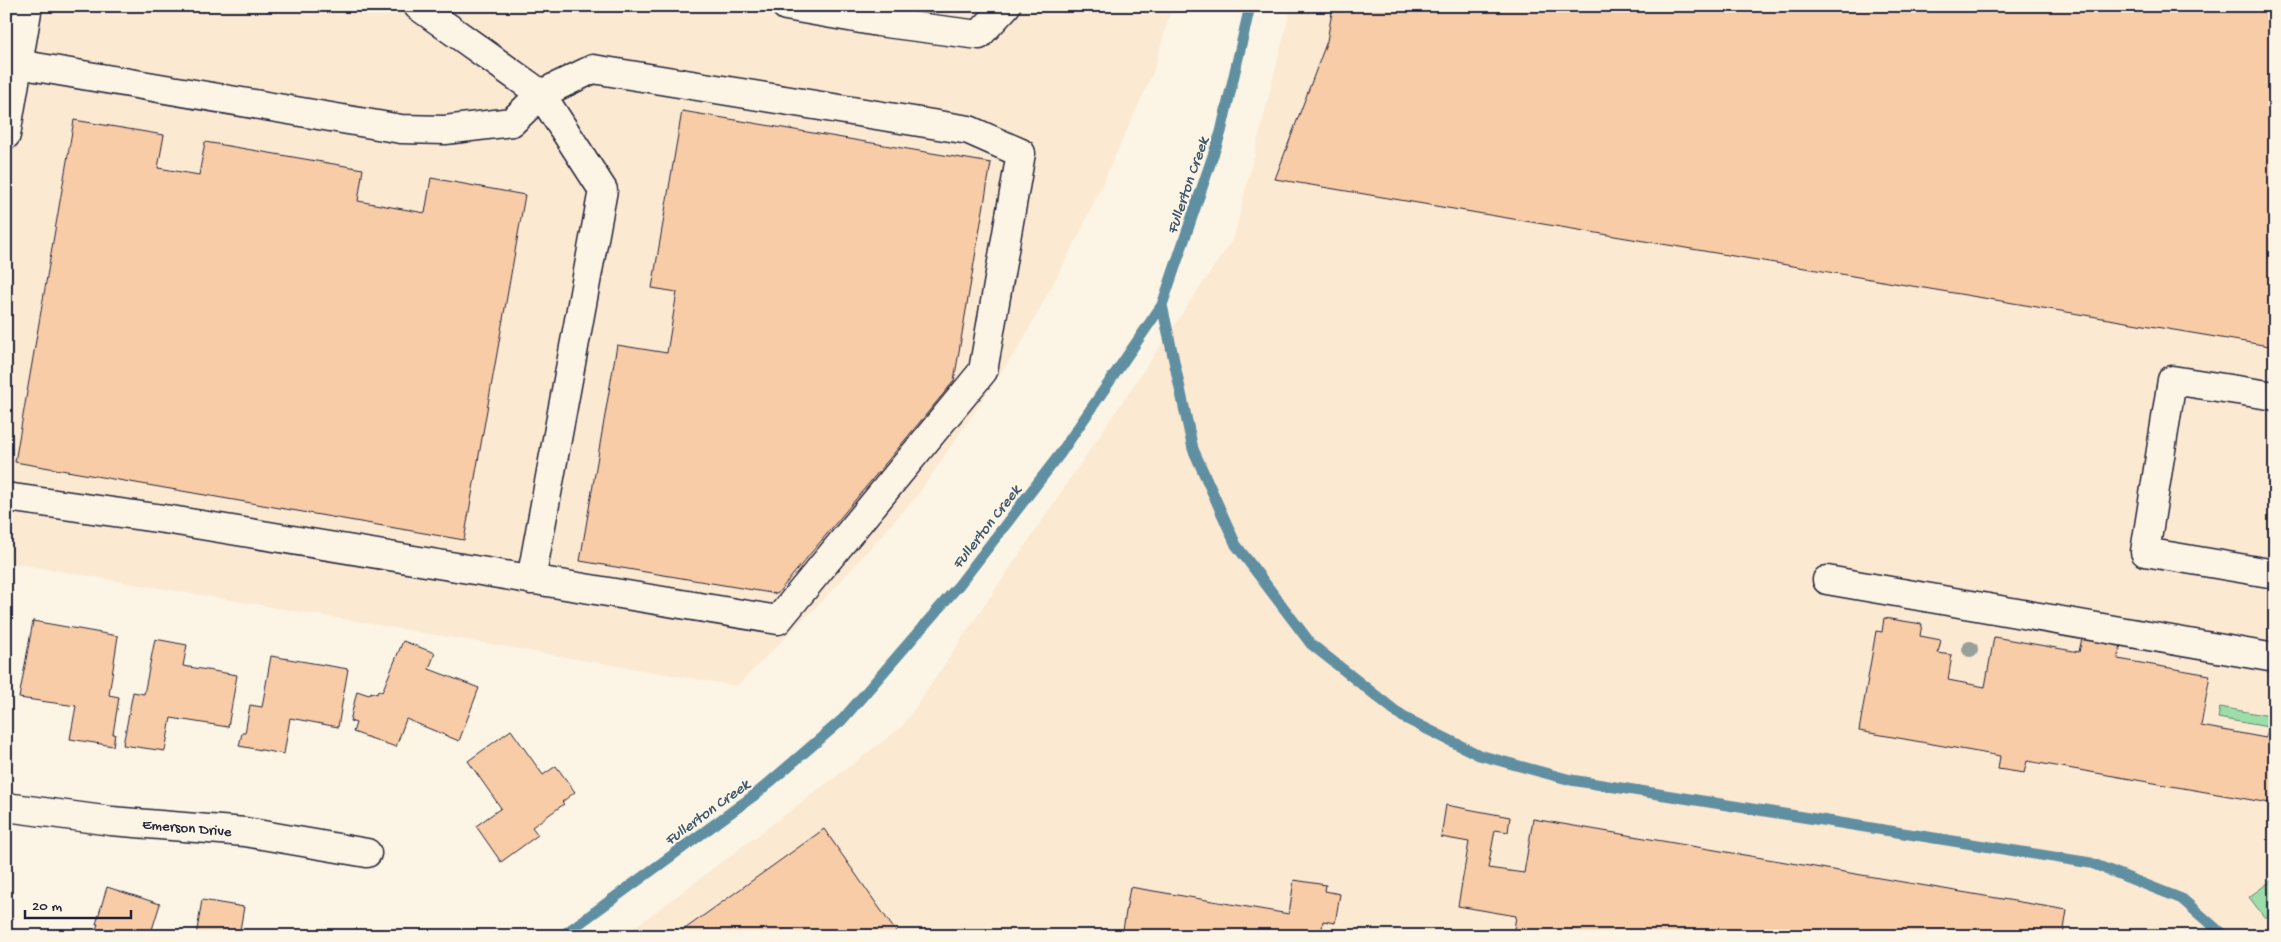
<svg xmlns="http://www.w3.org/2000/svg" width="2281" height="942" viewBox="0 0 2281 942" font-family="'Gochi Hand',sans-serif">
<rect width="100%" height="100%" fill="#fcf5e5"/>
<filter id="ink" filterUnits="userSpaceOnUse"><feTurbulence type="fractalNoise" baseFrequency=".02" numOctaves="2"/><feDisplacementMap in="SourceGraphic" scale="10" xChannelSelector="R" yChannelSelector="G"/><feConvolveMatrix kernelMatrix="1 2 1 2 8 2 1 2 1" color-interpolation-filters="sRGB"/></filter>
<g filter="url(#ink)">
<path fill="#fbe9d2" d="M6,6H1172L1153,73L1079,235L1022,342L917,496L824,599L737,686L6,562Z
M1291,6H2275V936H623L902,727L1234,237Z"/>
<path fill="#9cdea9" stroke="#5f8072" d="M2220,707L2275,717V725L2269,724L2268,727L2218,718Z
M2275,878V911L2265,918L2249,897Z"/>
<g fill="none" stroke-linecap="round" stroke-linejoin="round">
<path stroke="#608fa2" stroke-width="11" d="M1162,305L1193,449L1236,545L1311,644L1403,717L1479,755L1571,780L2091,863L2182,899L2222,934
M562,936L756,794L842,720L959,585L1060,454L1162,305L1221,132L1250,6"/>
</g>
<path fill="#f8cca7" stroke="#22223b" d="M1333,6H2275V347L1275,179L1327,41Z
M682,111L991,163L954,381L777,594L580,561L617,345L667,353L677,292L652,288Z
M74,120L164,135L158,168L199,175L205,142L363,169L358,201L425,213L431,178L525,195L464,540L15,462Z
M1884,618L1922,624L1920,636L1941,640L1938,653L1952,655L1948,680L1985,687L1994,637L2079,652L2082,638L2121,645L2118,659L2210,675L2201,726L2266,738L2269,724L2275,725V804L2027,761L2024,773L1998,769L2000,756L1859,731L1876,631L1882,632Z
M33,621L118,636L109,695L119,697L113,734H115L113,746L70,739L76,706L19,698Z
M155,639L187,645L183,666L237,675L228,727L171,718L165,751L123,745L133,692L144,694Z
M403,641L435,653L429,669L479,688L459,741L406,719L396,747L353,732L356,723L350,721L357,691L369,695L371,692L377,694L378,690L382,692Z
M271,656L348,669L338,727L290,718L284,754L239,746L242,733H245L250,705L262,707Z
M511,730L543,775L556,766L575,792L562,802L564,804L532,827L538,835L501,862L476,826L501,808L468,761Z
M1446,805L1510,817L1508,832L1495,830L1488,868L1524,873L1533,819L2067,910L2063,936H1513L1516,916L1458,906L1469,842L1441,837Z
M824,829L899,936H675Z
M1294,880L1326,885L1325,891L1340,894L1335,923L1323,921L1321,936H1122L1130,887L1289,914Z
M107,887L160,904L150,936H94L98,924H96Z
M202,900L244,907L239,936H196Z"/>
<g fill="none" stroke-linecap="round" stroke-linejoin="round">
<g stroke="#22223b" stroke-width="31">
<path id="minor" d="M418,6L541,94L603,190L531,580
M786,6L878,22L979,35L1006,6
M6,62L401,129L445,130L512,122L541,94L593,69L969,130L1021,153L983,371L778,620L171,520L6,497
M6,135L28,6
M2275,396L2172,380L2145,552L2275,574
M1827,580L2275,658
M6,807L111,821L245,832L367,853"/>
</g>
<use href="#minor" stroke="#fcf5e5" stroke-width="28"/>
</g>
<circle fill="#98a09a" cx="1970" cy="649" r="8"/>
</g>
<g text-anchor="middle" stroke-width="4" stroke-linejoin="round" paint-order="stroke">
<g font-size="15" fill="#22223b" stroke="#fcf5e5">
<text transform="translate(187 827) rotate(5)" y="5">Emerson Drive</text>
</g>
<g font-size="16" font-style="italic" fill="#41596f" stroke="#fcf5e5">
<text transform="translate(1186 185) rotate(-71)" y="6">Fullerton Creek</text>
<text transform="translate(985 526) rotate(-52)" y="6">Fullerton Creek</text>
<text transform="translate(706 811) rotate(-36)" y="6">Fullerton Creek</text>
</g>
</g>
<rect width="2281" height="942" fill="none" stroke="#fcf5e5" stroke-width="25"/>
<rect x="12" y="12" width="2256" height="917" fill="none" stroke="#22223b" stroke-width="2" filter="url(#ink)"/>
<path d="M25 910v8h106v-8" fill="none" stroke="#22223b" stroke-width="2.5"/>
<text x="32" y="910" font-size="15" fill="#22223b" stroke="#fcf5e5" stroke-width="4" paint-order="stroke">20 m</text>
</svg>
